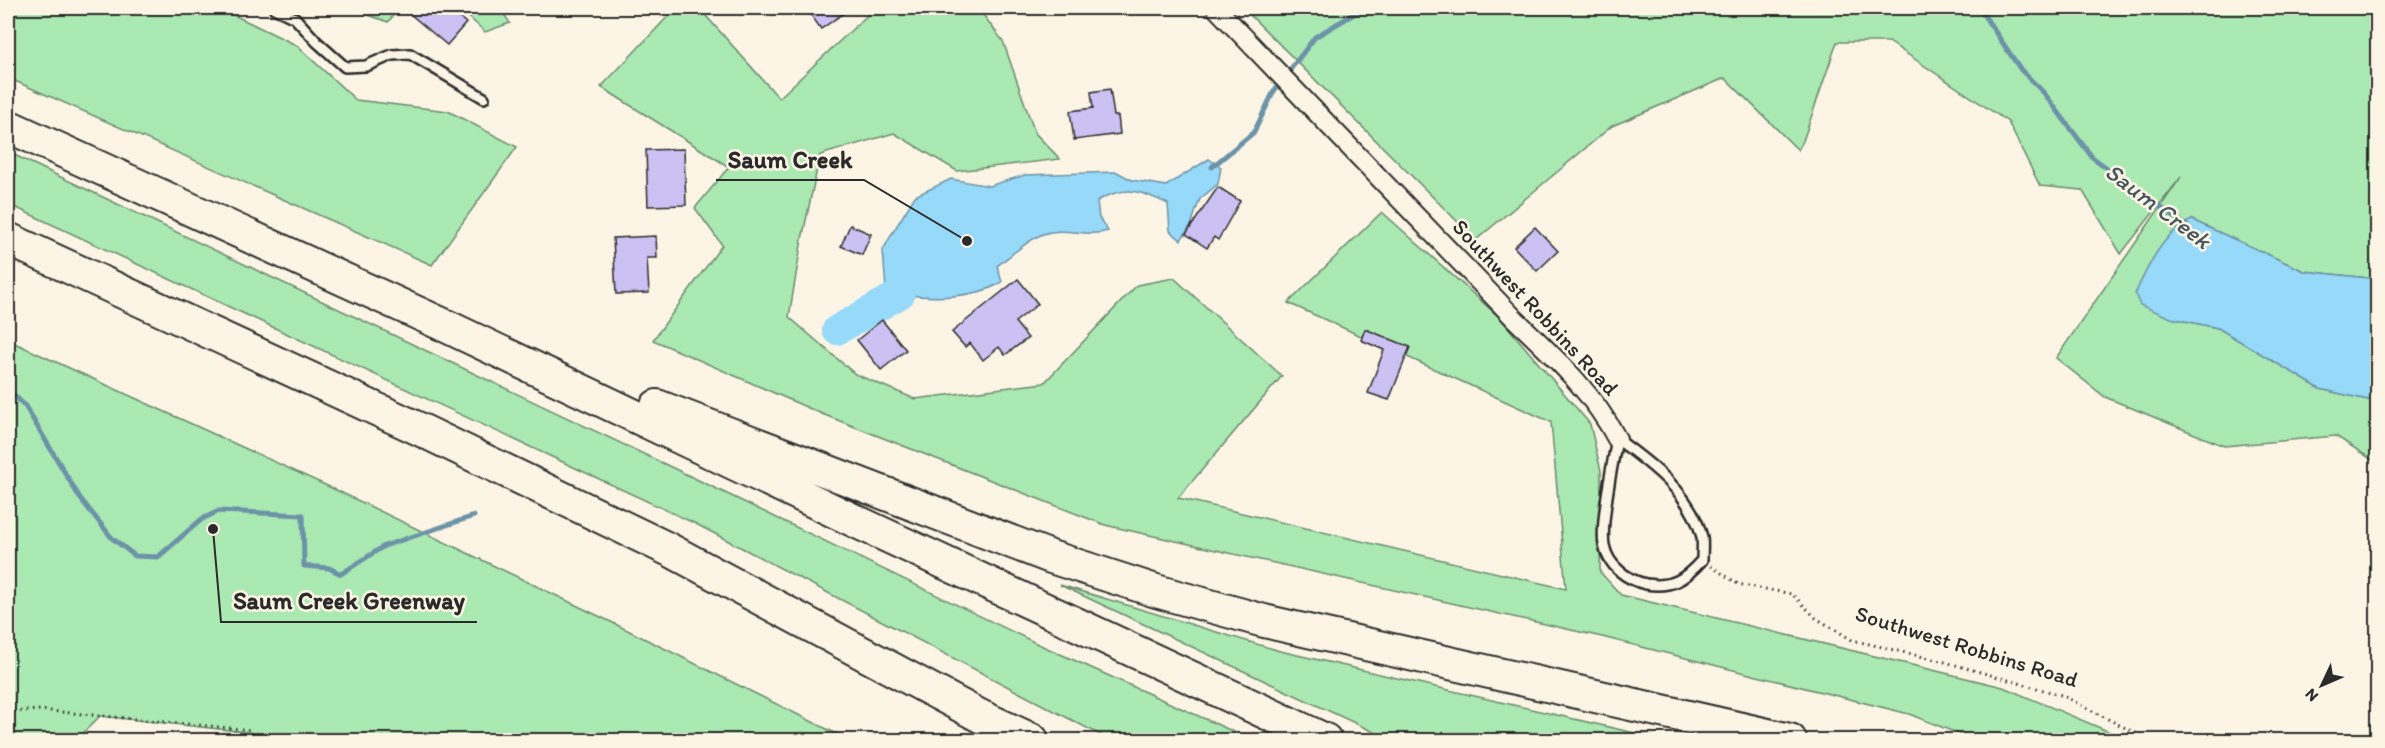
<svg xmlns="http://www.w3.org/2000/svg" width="2385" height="748" viewBox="0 0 2385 748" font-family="Itim,sans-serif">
<rect width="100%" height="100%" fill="#fcf5e5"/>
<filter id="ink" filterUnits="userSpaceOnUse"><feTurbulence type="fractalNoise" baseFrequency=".0167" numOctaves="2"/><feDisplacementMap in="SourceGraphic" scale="12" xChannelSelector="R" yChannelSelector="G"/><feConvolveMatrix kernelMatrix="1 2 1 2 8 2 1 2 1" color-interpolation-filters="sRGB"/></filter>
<g filter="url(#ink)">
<path fill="#aae9b1" stroke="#6a8a6e" stroke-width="1.5" d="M8,8H204L236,16L296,45L356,100L448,111L517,147L432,265L8,78Z
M349,8H399L388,22Z
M459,8H500L510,23L485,32Z
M676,8H699L779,98L875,8H978L1003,41L1035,133L1060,159L957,171L894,133L820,155L802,239L789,317L855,374L915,399L1044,383L1137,285L1174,278L1282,376L1178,498L1566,589L1551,422L1288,303L1382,212L1500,318L1590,424L1601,471L1600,572L1621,595L2003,687L2129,740H1974L1909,714L1602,637L1105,525L822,414L653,340L722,245L695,208L729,167L601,87Z
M1243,8H2377V279L2304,271L2192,220L2171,318L2218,328L2320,389L2377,402V463L2336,436L2224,446L2105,397L2056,358L2181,177L2121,254L2082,190L2040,186L2008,122L1889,42H1837L1803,141L1798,150L1725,78L1612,126L1476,240Z
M8,152L694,478L1038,644L1252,740H1110L696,524L8,204Z
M8,340L336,490L605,619L849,740H297L292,738L255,734L253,740H244L246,732L100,716L76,740H8Z
M1060,585L1280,651L1665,740H1391Z"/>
<path fill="#97d9f9" stroke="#6c93a7" stroke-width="1.5" d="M1209,159L1221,167L1218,184L1200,199L1191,225L1181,240L1170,231L1168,204C1139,190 1126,185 1097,201L1099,218L1108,231C1087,238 1064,226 1043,234C1029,239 1010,256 997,266L1002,282C974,300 918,300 886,290L883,250L893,232L915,196L951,179L989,186L1025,175L1117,172L1132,180L1166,186Z
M2192,220L2304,271L2377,279V402L2320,389L2218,328L2171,318L2140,305L2135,294C2147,268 2163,232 2192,220Z"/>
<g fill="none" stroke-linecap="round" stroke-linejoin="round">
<path stroke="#6c93a7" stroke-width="5" d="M1979,8L2021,70L2044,93L2092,157L2188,227
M1212,167L1254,132L1274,91L1315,37L1364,8
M8,389L25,406L80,498L112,538L135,556L158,557L202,519L219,511L303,515L304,566L329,568L341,574L384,546L474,516"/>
<path stroke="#97d9f9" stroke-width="30" d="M837,330L900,294"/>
</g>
<path fill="#cbc1f3" stroke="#2b2b2b" stroke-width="1.5" d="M403,8H449L466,23L447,45Z
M806,8H851L821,29Z
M1110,89L1114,116H1118L1120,134L1074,140L1070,111L1093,108L1091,92Z
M684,149L686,205L648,206L646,150Z
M1218,187L1240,201L1218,240L1214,237L1207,248L1186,234Z
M850,225L871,234L862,255L841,246Z
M1535,227L1558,251L1537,271L1514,247Z
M656,236L657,258H647L649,293L616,294L613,238Z
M1018,279L1038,304L1015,322L1028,338L1005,355L999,347L983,360L970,343L965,347L952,332Z
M882,320L906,350L881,370L857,340Z
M1365,329L1410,347L1389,400L1368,393L1384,350L1361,340Z"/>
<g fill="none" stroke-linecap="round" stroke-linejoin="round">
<g stroke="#2b2b2b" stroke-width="14">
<path id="service" d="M274,8L295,18L317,42L345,67L366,66L392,55L410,54L484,98
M1617,439C1651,464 1691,493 1702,537C1703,544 1702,553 1702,560C1685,579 1673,588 1646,584C1627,580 1608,566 1604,545C1600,523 1613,462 1617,439Z"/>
</g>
<g stroke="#2b2b2b" stroke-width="22">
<path id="minor" d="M1216,8L1515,319C1553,356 1592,391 1617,439"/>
</g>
<g stroke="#2b2b2b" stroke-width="36">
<path id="motorway" d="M8,126L446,326L853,520L1325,740
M8,239L415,427L670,550L980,716L1032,740
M657,406L1051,557L1156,591L1264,621L1790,740"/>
</g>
<path stroke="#2b2b2b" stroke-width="3" stroke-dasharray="1.5 4.5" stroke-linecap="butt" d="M1711,566L1738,584L1792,594L1816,618L1852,640L1945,662L2061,695L2149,740
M8,712L40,710L251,730L248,740"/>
<use href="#service" stroke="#fcf5e5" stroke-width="9"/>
<use href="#minor" stroke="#fcf5e5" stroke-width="18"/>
<use href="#motorway" stroke="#fcf5e5" stroke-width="32"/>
</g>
</g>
<g text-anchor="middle" stroke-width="5" stroke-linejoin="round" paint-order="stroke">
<g font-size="22" fill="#2b2b2b" stroke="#fcf5e5">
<text transform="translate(1536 307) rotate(47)" y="8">Southwest Robbins Road</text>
<text transform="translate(1967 646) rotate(17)" y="8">Southwest Robbins Road</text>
</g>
<g font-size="24" font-style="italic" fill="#46565e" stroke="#fcf5e5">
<text transform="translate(2158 206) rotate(37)" y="8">Saum Creek</text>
</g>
</g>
<path fill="none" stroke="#2b2b2b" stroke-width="2" d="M967 241L864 180H716M213 529L221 622H477"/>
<g fill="#2b2b2b" stroke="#fcf5e5" stroke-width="2">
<circle cx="967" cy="241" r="6"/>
<circle cx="213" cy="529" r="6"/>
</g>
<g font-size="24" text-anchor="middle" font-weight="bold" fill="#2b2b2b" stroke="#fcf5e5" stroke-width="5" stroke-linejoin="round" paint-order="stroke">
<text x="790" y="168">Saum Creek</text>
<text x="349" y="609">Saum Creek Greenway</text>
</g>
<rect width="2385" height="748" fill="none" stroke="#fcf5e5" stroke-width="30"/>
<rect x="15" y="15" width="2355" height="718" fill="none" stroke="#2b2b2b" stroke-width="2" filter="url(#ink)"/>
<g transform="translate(2322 685) rotate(226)" stroke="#fcf5e5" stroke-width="4.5" paint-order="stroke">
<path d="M0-4.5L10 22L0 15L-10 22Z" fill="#2b2b2b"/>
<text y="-9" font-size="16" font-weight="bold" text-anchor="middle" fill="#2b2b2b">N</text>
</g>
</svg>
